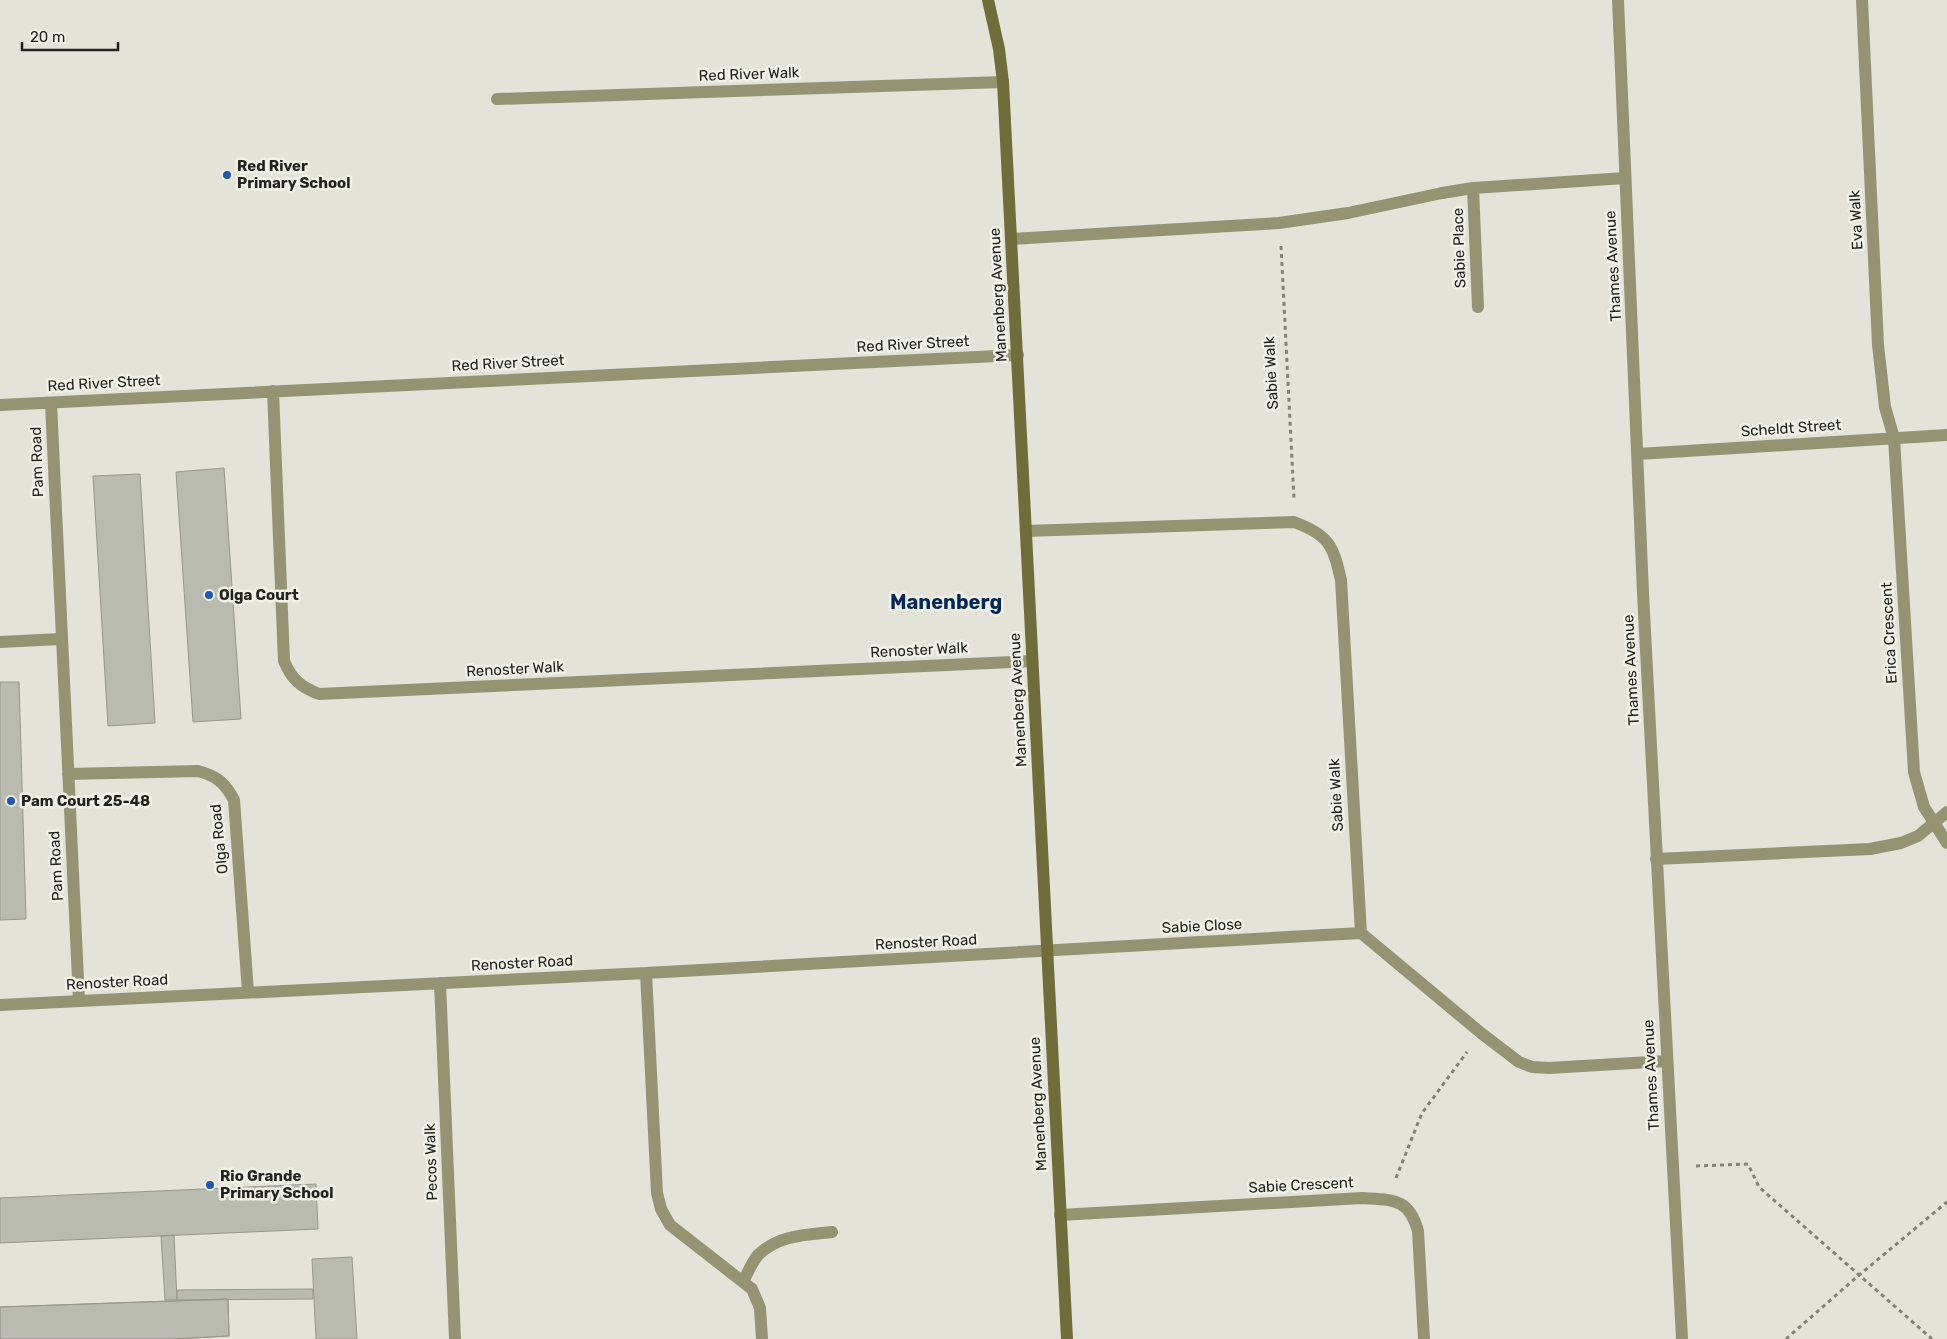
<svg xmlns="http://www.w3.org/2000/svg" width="1947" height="1339" viewBox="0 0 1947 1339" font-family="Rubik,sans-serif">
<rect width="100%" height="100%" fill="#e3e3da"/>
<path fill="#b9bab0" stroke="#97978e" d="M224,468L241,719L193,722L176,472Z
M140,474L155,723L108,726L93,476Z
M0,682H19L26,919L0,920Z
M316,1184L318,1229L0,1243V1198Z
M174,1235L177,1300H165L161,1236Z
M352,1257L357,1339H316L312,1259Z
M313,1289V1299L177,1300V1290Z
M228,1299L229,1336L174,1339H0V1307Z
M228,1299L229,1336L174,1339H0V1307Z"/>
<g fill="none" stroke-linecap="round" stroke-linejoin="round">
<path stroke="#82827b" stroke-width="3" stroke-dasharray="4 4" stroke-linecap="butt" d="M1281,246L1294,499
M1696,1166L1748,1164L1759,1187L1932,1339
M1396,1178L1422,1113L1467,1052
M1786,1339L1858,1276L1947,1202"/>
<path stroke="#949473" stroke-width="12" d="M1011,239L1279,223L1348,213L1442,193"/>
<path stroke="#949473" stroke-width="12" d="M1618,0L1643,593L1682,1339
M1862,0L1878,345L1885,407L1894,438L1914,772L1924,807L1947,843
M497,99L1003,82
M1473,188L1478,307
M1442,193L1473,188L1625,178
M273,391L284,661C292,680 301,687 319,694L1032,661
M51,403L79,1001
M0,405L1018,355
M1638,454L1947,435
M1026,531L1294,522C1329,535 1333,545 1341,580L1361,933L1481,1033L1519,1062L1532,1067L1549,1068L1667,1061
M0,642L61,639
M68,774L198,771C217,776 225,783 234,800L248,992
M1656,859L1870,849L1901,843L1918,836L1947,812
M646,973L657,1193L661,1209L670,1225L752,1289L760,1308L762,1339
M440,983L455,1339
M0,1005L646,973L1361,933
M1060,1215L1362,1198C1393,1200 1409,1198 1418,1231L1424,1339
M743,1282C747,1274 752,1262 758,1255C779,1235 805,1235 832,1232"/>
<path stroke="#6f6e3b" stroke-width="12" d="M988,0L999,49L1003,82L1067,1339"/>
</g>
<g fill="#1f58aa" stroke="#f0f1e7" stroke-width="2">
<circle cx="227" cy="175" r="5"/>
<circle cx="209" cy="595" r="5"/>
<circle cx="11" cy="801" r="5"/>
<circle cx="210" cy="1185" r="5"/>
</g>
<g text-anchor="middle" stroke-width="5" stroke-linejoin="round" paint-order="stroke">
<g font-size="15" fill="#22221e" stroke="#f0f1e7">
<text transform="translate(749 74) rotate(-2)" y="5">Red River Walk</text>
<text transform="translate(1856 220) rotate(-93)" y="5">Eva Walk</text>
<text transform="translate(1459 248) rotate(-92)" y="5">Sabie Place</text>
<text transform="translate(1613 266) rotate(-93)" y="5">Thames Avenue</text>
<text transform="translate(998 295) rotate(-93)" y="5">Manenberg Avenue</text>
<text transform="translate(913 344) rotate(-3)" y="5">Red River Street</text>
<text transform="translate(508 363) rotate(-3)" y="5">Red River Street</text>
<text transform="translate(1271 373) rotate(-93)" y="5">Sabie Walk</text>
<text transform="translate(104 383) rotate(-3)" y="5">Red River Street</text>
<text transform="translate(1791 428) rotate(-4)" y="5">Scheldt Street</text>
<text transform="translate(37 462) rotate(-92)" y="5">Pam Road</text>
<text transform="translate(1889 633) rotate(-93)" y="5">Erica Crescent</text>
<text transform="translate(919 650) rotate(-3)" y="5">Renoster Walk</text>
<text transform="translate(515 669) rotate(-3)" y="5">Renoster Walk</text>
<text transform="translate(1631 670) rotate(-93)" y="5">Thames Avenue</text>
<text transform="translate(1018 700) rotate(-93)" y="5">Manenberg Avenue</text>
<text transform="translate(1336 795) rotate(-93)" y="5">Sabie Walk</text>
<text transform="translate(219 839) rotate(-96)" y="5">Olga Road</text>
<text transform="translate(56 866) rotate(-93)" y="5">Pam Road</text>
<text transform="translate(1202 926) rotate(-3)" y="5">Sabie Close</text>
<text transform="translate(926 942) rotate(-3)" y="5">Renoster Road</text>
<text transform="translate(522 963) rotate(-3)" y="5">Renoster Road</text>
<text transform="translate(117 982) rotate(-3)" y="5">Renoster Road</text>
<text transform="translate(1651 1075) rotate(-93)" y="5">Thames Avenue</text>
<text transform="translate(1038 1104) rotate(-93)" y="5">Manenberg Avenue</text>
<text transform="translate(431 1162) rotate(-92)" y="5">Pecos Walk</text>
<text transform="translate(1301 1185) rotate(-3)" y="5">Sabie Crescent</text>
</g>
<g font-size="15" font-weight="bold" fill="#22221e" stroke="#f0f1e7" text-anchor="start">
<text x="237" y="171">Red River<tspan x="237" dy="17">Primary School</tspan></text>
<text x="219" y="600">Olga Court</text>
<text x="21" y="806">Pam Court 25-48</text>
<text x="220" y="1181">Rio Grande<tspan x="220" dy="17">Primary School</tspan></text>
</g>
<g font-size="20" font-weight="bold" fill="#02275a" stroke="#f0f1e7">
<text x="946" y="609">Manenberg</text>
</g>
</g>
<path d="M22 42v8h96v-8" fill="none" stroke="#22221e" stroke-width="2.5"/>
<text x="30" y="42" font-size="15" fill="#22221e" stroke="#f0f1e7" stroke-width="4" paint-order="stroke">20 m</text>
</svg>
